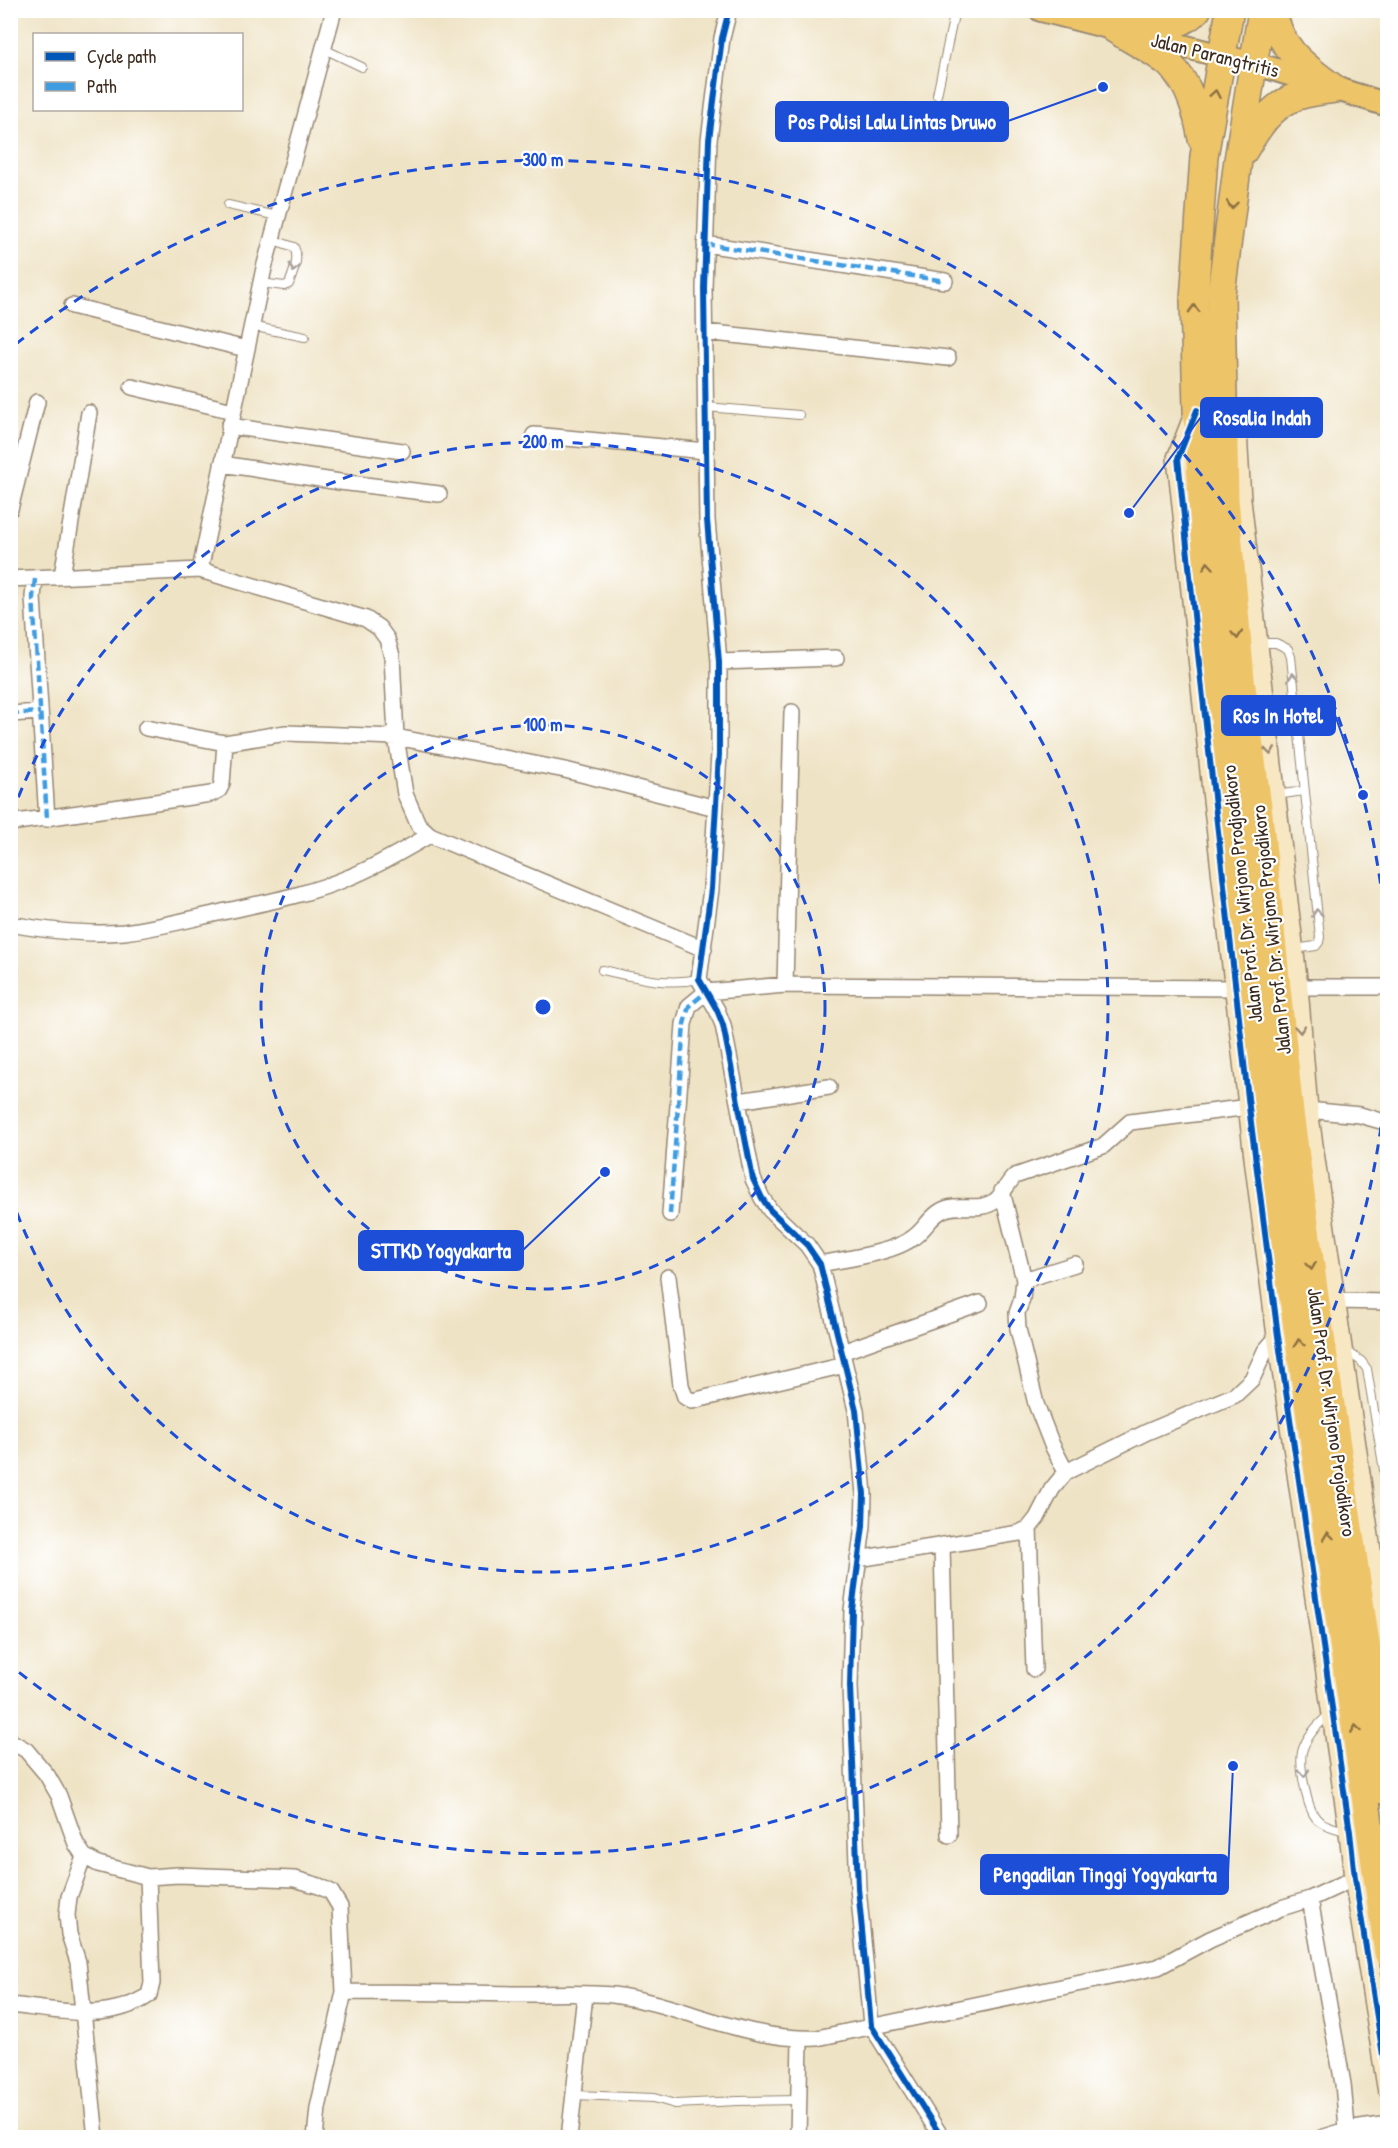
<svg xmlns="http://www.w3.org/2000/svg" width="1398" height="2148" viewBox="0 0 1398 2148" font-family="'Patrick Hand',sans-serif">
<rect width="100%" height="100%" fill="#fff"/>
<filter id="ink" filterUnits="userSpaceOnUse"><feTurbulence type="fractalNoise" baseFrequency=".0167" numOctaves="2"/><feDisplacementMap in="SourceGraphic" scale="12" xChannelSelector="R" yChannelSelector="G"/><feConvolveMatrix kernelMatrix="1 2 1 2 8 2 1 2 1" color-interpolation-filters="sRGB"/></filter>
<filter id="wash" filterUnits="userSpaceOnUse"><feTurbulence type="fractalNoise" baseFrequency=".008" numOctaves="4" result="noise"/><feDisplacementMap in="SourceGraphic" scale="24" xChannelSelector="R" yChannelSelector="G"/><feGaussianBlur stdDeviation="1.35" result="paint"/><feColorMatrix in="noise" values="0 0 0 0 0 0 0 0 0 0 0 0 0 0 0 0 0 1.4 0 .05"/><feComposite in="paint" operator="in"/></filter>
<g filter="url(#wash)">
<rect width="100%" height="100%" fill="#efe3c5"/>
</g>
<g filter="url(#ink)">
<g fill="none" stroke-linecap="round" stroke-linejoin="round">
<g stroke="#958672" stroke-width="10">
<path id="lane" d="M324,49L362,67
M937,95L955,10
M228,205L277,216
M261,283L284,286L289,284C293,273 300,258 294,247L271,239
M251,326L305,337
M706,407L799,415
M1258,643H1276L1288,649L1291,657L1320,937L1319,942L1316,946L1294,949
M1276,795L1304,791
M602,970C636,977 665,986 699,979
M1345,1350L1361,1361L1367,1369L1388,1494
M1379,1575L1388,1561
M1330,1714C1318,1724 1306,1736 1302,1752C1299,1766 1307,1811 1318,1820C1326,1827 1339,1829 1349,1832
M574,2095L654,2098L675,2104L738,2101L798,2100"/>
</g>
<g stroke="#958672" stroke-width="18">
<path id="street" d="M729,10L722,38L709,140L704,288L707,520L719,662V754L711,889L699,979L717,1010L723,1025L753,1179L762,1198L770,1210L807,1245L820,1264L856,1410L864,1494L863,1526L852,1610L850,1686L858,1888L871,2025L942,2138
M705,244L945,281
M72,306L246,349
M704,332L948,358
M132,387L233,411
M229,426L402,451
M534,435L706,451
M222,464L340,482L439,494
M10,509L37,402
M200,570L264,268L334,10
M62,576L89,413
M10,579L200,570L366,619L379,628L387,639L392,656L396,737L405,794L418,824L430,835L704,949
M35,579L33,597L47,819
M719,662L836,658
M10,714L40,712
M146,728L225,743
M10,823L211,794L219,790L222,784L225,743L286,733L396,737L565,770L716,808
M10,924C44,930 90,935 124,932C156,928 187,920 218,913C262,903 308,895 350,877C378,866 404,850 430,835
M785,985L792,712
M1297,987H1388
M739,1101L829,1087
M1307,1110L1360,1115L1388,1123
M1002,1191L1024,1280L1022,1299L1017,1313L1018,1329L1036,1404L1052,1445L1066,1472
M670,1214L684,1024L689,1006L706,992L785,985L1236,988
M820,1264C846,1259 894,1253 914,1237C924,1230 930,1217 941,1211C958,1201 978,1213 995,1201C1003,1195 1007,1183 1015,1176L1103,1146L1130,1122L1249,1107
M668,1277L681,1385L685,1397L692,1401L845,1365
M1024,1280L1075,1264
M1334,1301L1388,1302
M842,1352L980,1303
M1029,1528L1034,1669
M942,1545L949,1835
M858,1559L1019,1533L1029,1528L1037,1518L1052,1489L1066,1472L1147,1432L1235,1395L1252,1379L1265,1351L1278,1336
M10,1741L26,1750L47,1775L59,1796L76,1844L84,1856L98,1864L148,1877L178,1875L295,1879L319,1886L331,1892L340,1907L344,1992
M84,1856L69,1897L67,1915L69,1934L78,1962L96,2138
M1310,1899L1343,2084L1348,2138
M10,2005C56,2010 108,2023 149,1995L152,1983L148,1877
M315,2138L318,2108L344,1992C403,1992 463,1993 522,1994C552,1994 583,1992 613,1995C682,2004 747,2042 817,2038L1158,1967L1210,1939L1281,1908L1310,1899L1355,1878
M569,2138L585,1995
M798,2138L800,2039
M1321,2138L1347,2130L1388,2124"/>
</g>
<g stroke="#958672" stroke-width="24">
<path id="secondary" d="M1195,415L1178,458L1214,800L1256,1166L1278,1336L1350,1832L1355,1878L1388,2087
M1236,431L1240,500L1297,987L1307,1110L1388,1676"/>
</g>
<g stroke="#958672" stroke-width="26">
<path id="primary" d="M1041,10L1273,69L1388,105"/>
</g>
<g stroke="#958672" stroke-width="30">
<path id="highway" d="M1230,10L1204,156L1194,300L1197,410L1203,516L1215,652L1252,996L1272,1155L1388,1953
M1262,10L1238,160L1221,294L1225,499L1241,679L1259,814L1290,1113L1315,1296L1388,1792
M1273,10C1279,50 1306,67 1335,89
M1114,29C1131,40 1153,50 1169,64C1190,84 1197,112 1202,139
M1114,29C1142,29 1176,32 1197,10
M1243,152C1257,129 1271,105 1298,96C1310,92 1323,91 1335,89"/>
</g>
<use href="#lane" stroke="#fff" stroke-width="8"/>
<use href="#street" stroke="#fff" stroke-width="15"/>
<use href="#secondary" stroke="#f8e7c3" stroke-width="21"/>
<use href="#primary" stroke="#eec469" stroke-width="22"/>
<use href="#highway" stroke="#eec469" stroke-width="27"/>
<path stroke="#3f9ce0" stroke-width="4.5" stroke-dasharray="9 4.5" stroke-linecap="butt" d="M705,244L945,281
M35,579L33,597L47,819
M10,714L40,712
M670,1214L684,1024L689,1006L706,992"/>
<g stroke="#fff" stroke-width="10">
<path id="cycleway" d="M729,10L722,38L709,140L704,288L707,520L719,662V754L711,889L699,979L717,1010L723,1025L753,1179L762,1198L770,1210L807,1245L820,1264L856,1410L864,1494L863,1526L852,1610L850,1686L858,1888L871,2025L942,2138
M1197,410L1178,458L1198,654L1249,1107L1278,1336L1350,1832L1355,1878L1388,2087"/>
</g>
<use href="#cycleway" stroke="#0057b8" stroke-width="6"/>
</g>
<defs><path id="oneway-chevron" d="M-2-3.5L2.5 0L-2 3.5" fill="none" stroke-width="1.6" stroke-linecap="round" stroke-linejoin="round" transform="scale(1.5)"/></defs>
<g stroke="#8c6f40">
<use href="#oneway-chevron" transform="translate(1215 94) rotate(-80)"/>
<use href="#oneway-chevron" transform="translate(1232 205) rotate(97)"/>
<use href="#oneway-chevron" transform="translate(1194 309) rotate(-92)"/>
<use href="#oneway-chevron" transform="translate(1208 566) rotate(-95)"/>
<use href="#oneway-chevron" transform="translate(1237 635) rotate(85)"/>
<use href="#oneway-chevron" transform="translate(1311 1266) rotate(82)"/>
<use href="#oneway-chevron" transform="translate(1299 1343) rotate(-98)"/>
<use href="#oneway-chevron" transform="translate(1328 1536) rotate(-98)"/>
<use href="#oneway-chevron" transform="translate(1356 1729) rotate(-98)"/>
</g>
<g stroke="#a79f9a">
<use href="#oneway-chevron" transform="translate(294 268) rotate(105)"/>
<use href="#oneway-chevron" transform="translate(1293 677) rotate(-96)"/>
<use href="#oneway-chevron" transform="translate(1317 913) rotate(-96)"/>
<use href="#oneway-chevron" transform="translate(1304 1773) rotate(85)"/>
</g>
<g stroke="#9a8870">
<use href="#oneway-chevron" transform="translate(1270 751) rotate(83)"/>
<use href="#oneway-chevron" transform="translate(1300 1029) rotate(85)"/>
</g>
</g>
<g fill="none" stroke="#1d4ed8" stroke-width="3" stroke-dasharray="10 8">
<circle cx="543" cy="1007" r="282"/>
<path d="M12 814A565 565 0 1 1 12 1200"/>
<path d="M1387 1073A847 847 0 0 1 16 1670M16 344A847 847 0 0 1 1387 941"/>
</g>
<g text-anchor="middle" stroke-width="4.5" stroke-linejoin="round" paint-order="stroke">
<g font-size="20" fill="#3b2a1e" stroke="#fff">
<text transform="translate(1215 55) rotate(14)" y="7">Jalan Parangtritis</text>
<text transform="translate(1242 894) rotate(-96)" y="7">Jalan Prof. Dr. Wirjono Prodjodikoro</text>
<text transform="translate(1271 930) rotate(-96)" y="7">Jalan Prof. Dr. Wirjono Projodikoro</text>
<text transform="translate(1332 1412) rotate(82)" y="7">Jalan Prof. Dr. Wirjono Projodikoro</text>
</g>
</g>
<circle cx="543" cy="1007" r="9" fill="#1d4ed8" stroke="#fff" stroke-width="3"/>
<g font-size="18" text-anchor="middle" font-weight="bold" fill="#1d4ed8" stroke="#fff" stroke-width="4.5" stroke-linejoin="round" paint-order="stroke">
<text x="543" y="166">300 m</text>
<text x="543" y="448">200 m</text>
<text x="543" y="731">100 m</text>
</g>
<path fill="none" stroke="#1d4ed8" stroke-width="2" d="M1103 87L1008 121M1129 513L1201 417M1363 795L1335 715M605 1172L523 1250M1233 1766L1228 1874"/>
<g fill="#1d4ed8" stroke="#fff" stroke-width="2">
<circle cx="1103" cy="87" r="6"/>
<circle cx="1129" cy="513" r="6"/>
<circle cx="1363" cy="795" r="6"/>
<circle cx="605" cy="1172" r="6"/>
<circle cx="1233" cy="1766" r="6"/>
</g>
<g fill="#1d4ed8" stroke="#1d4ed8" stroke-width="2">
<rect x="776" y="102" width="232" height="39" rx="6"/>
<rect x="1201" y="398" width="121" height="39" rx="6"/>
<rect x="1222" y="696" width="113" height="39" rx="6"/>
<rect x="359" y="1231" width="164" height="39" rx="6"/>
<rect x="981" y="1855" width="247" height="39" rx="6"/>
</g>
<g font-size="21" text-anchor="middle" font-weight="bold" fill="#fff">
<text x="892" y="129">Pos Polisi Lalu Lintas Druwo</text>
<text x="1262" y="425">Rosalia Indah</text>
<text x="1278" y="723">Ros In Hotel</text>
<text x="441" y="1258">STTKD Yogyakarta</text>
<text x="1105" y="1882">Pengadilan Tinggi Yogyakarta</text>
</g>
<rect width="1398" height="2148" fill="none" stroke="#fff" stroke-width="36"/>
<rect x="33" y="33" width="210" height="78" fill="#ffffff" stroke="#b1aaa5" stroke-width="1.5"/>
<rect x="45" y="52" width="30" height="9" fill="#0057b8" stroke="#b1aaa5" stroke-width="1.5"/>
<text x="87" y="63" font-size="18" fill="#3b2a1e">Cycle path</text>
<rect x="45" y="82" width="30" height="9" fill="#3f9ce0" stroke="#b1aaa5" stroke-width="1.5"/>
<text x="87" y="93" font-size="18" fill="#3b2a1e">Path</text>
</svg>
